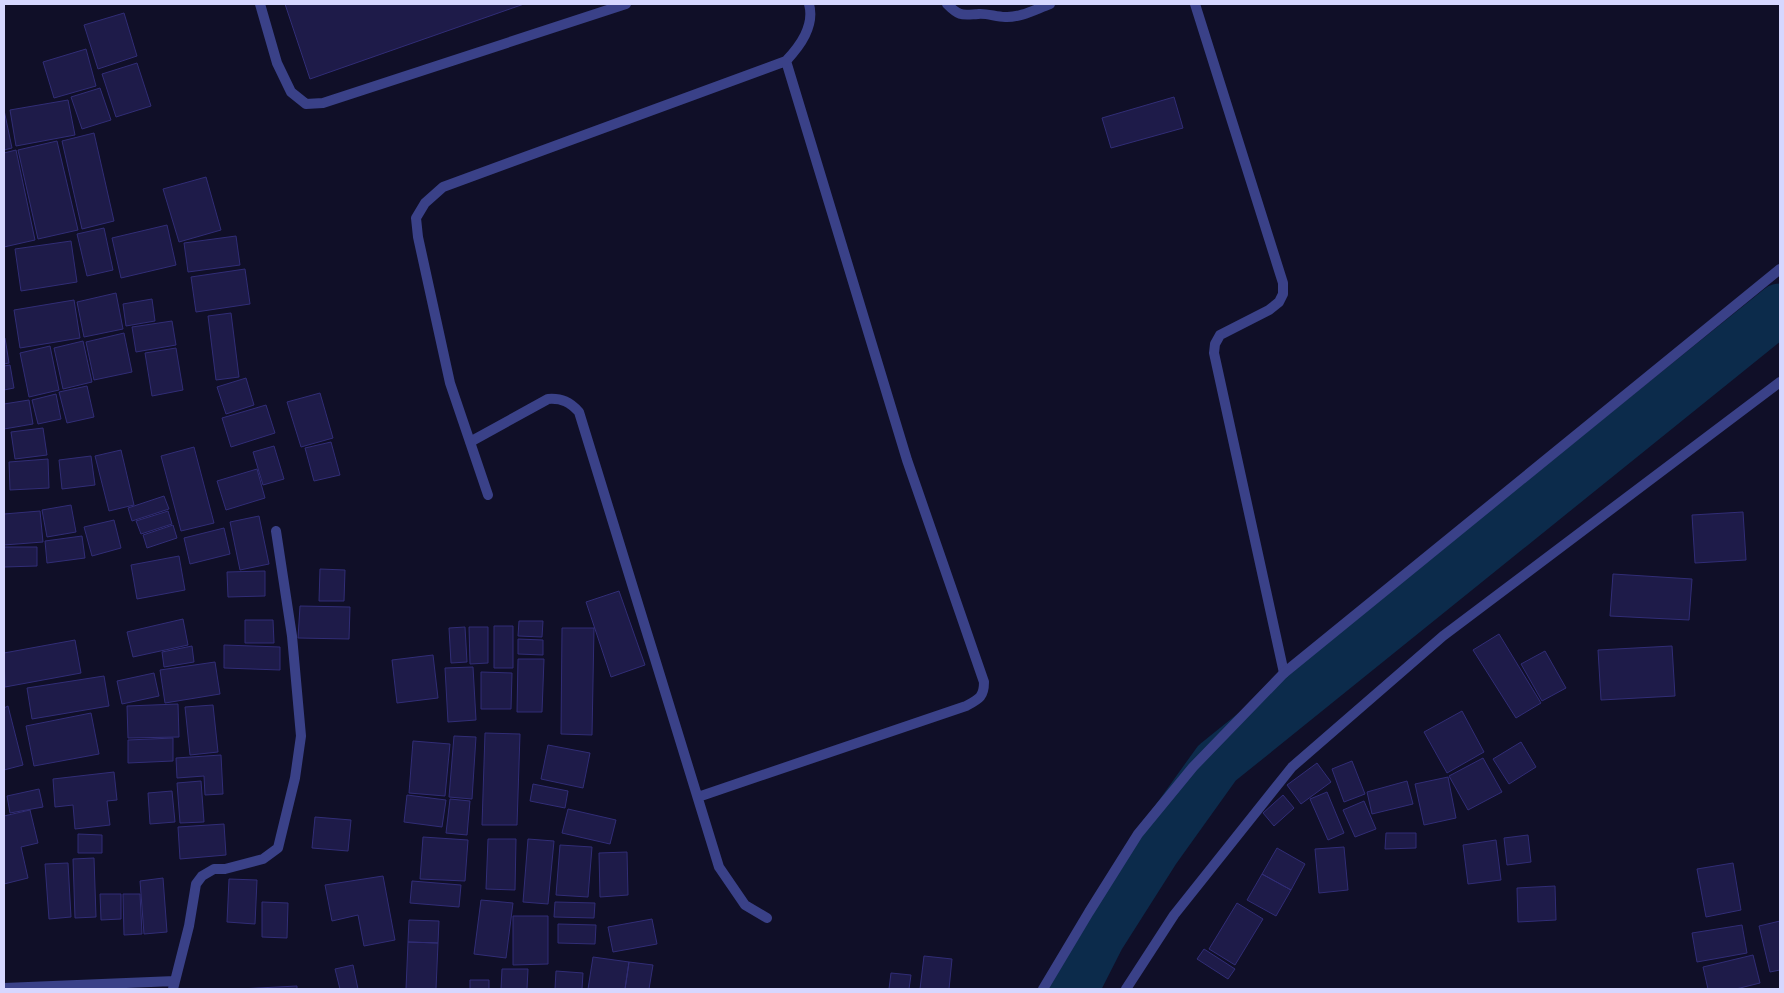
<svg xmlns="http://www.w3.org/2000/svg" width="1784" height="993" viewBox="0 0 1784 993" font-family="'Golos Text',sans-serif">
<rect width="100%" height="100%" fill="#100f28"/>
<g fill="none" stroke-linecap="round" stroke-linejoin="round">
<path stroke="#0c2b4b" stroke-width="51" d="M1073,989L1100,936L1154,851L1217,763L1780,309"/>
</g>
<path fill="#1e1b49" stroke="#312d76" d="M285,4H524L310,79Z
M124,13L137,56L98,69L84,25Z
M86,49L96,86L54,98L43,62Z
M137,63L151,106L116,117L102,74Z
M100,88L111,120L82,129L71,97Z
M1174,97L1183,128L1111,148L1102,118Z
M68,100L75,135L16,146L10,110Z
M4,110L12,148L4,150Z
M94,133L114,221L82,229L62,141Z
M57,141L78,230L38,239L18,150Z
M16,150L35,240L4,247V153Z
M206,177L221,230L179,242L163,189Z
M167,225L176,265L121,278L112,238Z
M104,228L113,270L87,276L77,234Z
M236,236L240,265L188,272L184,243Z
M71,241L77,282L21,291L15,249Z
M245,269L250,304L196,312L191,277Z
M116,293L123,329L84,337L77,302Z
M152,299L155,321L126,326L123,304Z
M74,300L80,338L20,348L14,310Z
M231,313L239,377L216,380L208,316Z
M172,321L176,345L136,352L132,327Z
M124,333L132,372L94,380L86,342Z
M5,338L9,363L4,364V339Z
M83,341L92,382L63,389L54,348Z
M50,346L59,390L29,397L20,353Z
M176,348L183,390L152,396L145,353Z
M10,365L14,388L4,390V366Z
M246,378L254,405L226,414L217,387Z
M87,386L94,417L67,423L59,392Z
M320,393L333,438L301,447L287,402Z
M56,394L61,419L38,424L32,400Z
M29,400L33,424L4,429V404Z
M266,405L275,433L231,447L222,418Z
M43,428L47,455L15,459L11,432Z
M331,442L340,475L314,481L305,448Z
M274,446L284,479L263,485L253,452Z
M194,447L214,523L181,531L161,456Z
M121,450L134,505L109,511L95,456Z
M91,456L95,485L62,489L59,460Z
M48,459L49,488L10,490L9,462Z
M257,469L265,498L226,510L217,481Z
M164,496L169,509L132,521L128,508Z
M71,505L76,532L47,537L42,510Z
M40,511L43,542L4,545V514Z
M168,511L172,524L141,534L136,521Z
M1743,512L1746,560L1695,563L1692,515Z
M259,516L269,564L240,570L230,522Z
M114,520L121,548L92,556L84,527Z
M173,525L177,538L147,548L143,535Z
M224,528L230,554L190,564L184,538Z
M82,536L85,558L47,563L45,541Z
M4,547H37V566L4,567Z
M179,556L185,590L137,599L131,565Z
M320,569L345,570L344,601H319Z
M265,571V596L228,597L227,572Z
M1613,574L1692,579L1689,620L1610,616Z
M619,591L645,665L611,677L586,602Z
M300,606L350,607L349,639L298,638Z
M183,619L188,645L133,657L127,632Z
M245,620H273L274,643H245Z
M519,621H543L542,637L518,636Z
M494,626H513V668H494Z
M465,627L467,662L451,663L449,628Z
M469,627H488V663L470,664Z
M562,628H594L592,735L561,734Z
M1499,634L1541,703L1516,718L1473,650Z
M518,639L543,640V655L518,654Z
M75,640L81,673L5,687L4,653Z
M224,645L280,647V670L224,668Z
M192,646L194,662L164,667L162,652Z
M1672,646L1675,696L1601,700L1598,650Z
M1545,651L1566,688L1542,701L1521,664Z
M433,655L438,698L397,703L392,660Z
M518,659H544L542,712H517Z
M215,662L220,694L165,703L160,670Z
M473,667L476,720L448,722L445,668Z
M481,672L512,673L511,709H481Z
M154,673L159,696L122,704L117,681Z
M104,676L109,706L32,719L27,688Z
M178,704L179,737L128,738L127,706Z
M213,705L218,752L190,755L185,707Z
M8,706L23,765L4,770V708Z
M1462,711L1484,752L1447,773L1424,732Z
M91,713L99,754L34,766L26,726Z
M485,733L520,734L517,825H482Z
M454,736L476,737L472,799L449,797Z
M173,738V761L128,763V740Z
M413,741L450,744L445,796L409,793Z
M1521,742L1536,767L1509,784L1493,759Z
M548,745L590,753L583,788L541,779Z
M221,755L223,794L205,795L204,776L177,778L176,758Z
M1483,758L1502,792L1468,810L1449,776Z
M1352,761L1365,794L1344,802L1332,769Z
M1317,763L1331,782L1301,804L1287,785Z
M114,772L117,800L107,801L110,825L75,829L73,805L55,807L53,779Z
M1448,777L1456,818L1424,825L1415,784Z
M201,781L204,822L180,823L177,783Z
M1407,781L1413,804L1372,814L1367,792Z
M533,784L568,791L565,808L530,801Z
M39,789L43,807L10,813L7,796Z
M172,791L175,822L150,824L148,793Z
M1327,792L1344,833L1328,840L1310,799Z
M407,795L446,800L442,827L404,822Z
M1283,795L1294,808L1274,826L1263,813Z
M450,799L470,801L467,835L446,833Z
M1364,801L1376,829L1355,837L1343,810Z
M568,809L616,820L610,844L562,833Z
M30,810L38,843L21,847L28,878L4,884V816Z
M315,817L351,820L348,851L312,848Z
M224,824L226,855L180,859L178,827Z
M1386,833H1416V848L1385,849Z
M78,834L102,835V853H78Z
M1528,835L1531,862L1507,865L1504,838Z
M423,837L468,840L465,881L420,879Z
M488,839H516L515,890L486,889Z
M528,839L554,841L548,904L523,902Z
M1496,840L1501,880L1468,884L1463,845Z
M560,845L592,847L588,897L556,895Z
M1344,847L1348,890L1319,893L1315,849Z
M1277,848L1305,864L1291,890L1262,874Z
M627,852L628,895L600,897L599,853Z
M94,858L96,917L75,918L73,859Z
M68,863L71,917L49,919L45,864Z
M1733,863L1741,910L1706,917L1697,869Z
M1262,874L1291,890L1276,916L1247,900Z
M383,876L395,940L364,946L358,915L332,921L325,885Z
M163,878L167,932L144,934L140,881Z
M229,879L257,880L255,924L227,922Z
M412,881L461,885L459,907L410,903Z
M1555,886L1556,920L1518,922L1517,888Z
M100,894H121V919L101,920Z
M123,894H140L142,934L124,935Z
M481,900L513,903L506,958L474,954Z
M262,902L288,903L287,938L262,937Z
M555,902L595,903L594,918L554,917Z
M1237,903L1263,919L1235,965L1209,949Z
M513,916H548V964L513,965Z
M652,919L657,944L613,952L608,927Z
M409,920L439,921L438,943L408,942Z
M1780,921V970L1770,972L1759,926Z
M558,924L596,925L595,944L558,943Z
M1742,925L1747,953L1697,962L1692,933Z
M408,942L438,943L436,989H406Z
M1204,949L1235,969L1228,979L1197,959Z
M1753,955L1760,983L1736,989H1708L1703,967Z
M924,956L952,959L949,989H920Z
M593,957L629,962L625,989H588Z
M629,962L653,965L649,989H625Z
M353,965L358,989H340L335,969Z
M502,969H528L527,989H501Z
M556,971L583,973L582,989H555Z
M891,973L911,975L909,989H889Z
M470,980H489V989H470Z
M297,986V989H239Z"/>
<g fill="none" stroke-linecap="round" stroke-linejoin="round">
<path stroke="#3a4188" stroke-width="10" d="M260,4L277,63L291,92L306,104L323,103L626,4
M470,442L548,399C562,398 570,402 579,412L719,867L745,905L767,918
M488,495L450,383L418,237L416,218L425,203L443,187L786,61C800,46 815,26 809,4
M698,797L966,706C979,699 984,697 984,682L907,460L786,61"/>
<path stroke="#3a4188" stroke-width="10" d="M947,4C960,17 962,15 978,14C987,13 996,17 1005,17C1020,18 1036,9 1050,4
M1195,4L1283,283V294L1279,302L1269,310L1220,335L1215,344L1214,353L1284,673
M4,988L175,981
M173,989L189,926L196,884L202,876L214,869H225L263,859L278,848L295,778L301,736L292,636L276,531
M1126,989L1174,915L1292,767L1443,636L1780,382"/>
<path stroke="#3a4188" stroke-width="10" d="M1043,989L1089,912L1138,834L1193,767L1284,673L1780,269"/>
</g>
<rect width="1784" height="993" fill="none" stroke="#d6d7ff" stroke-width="10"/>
</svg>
